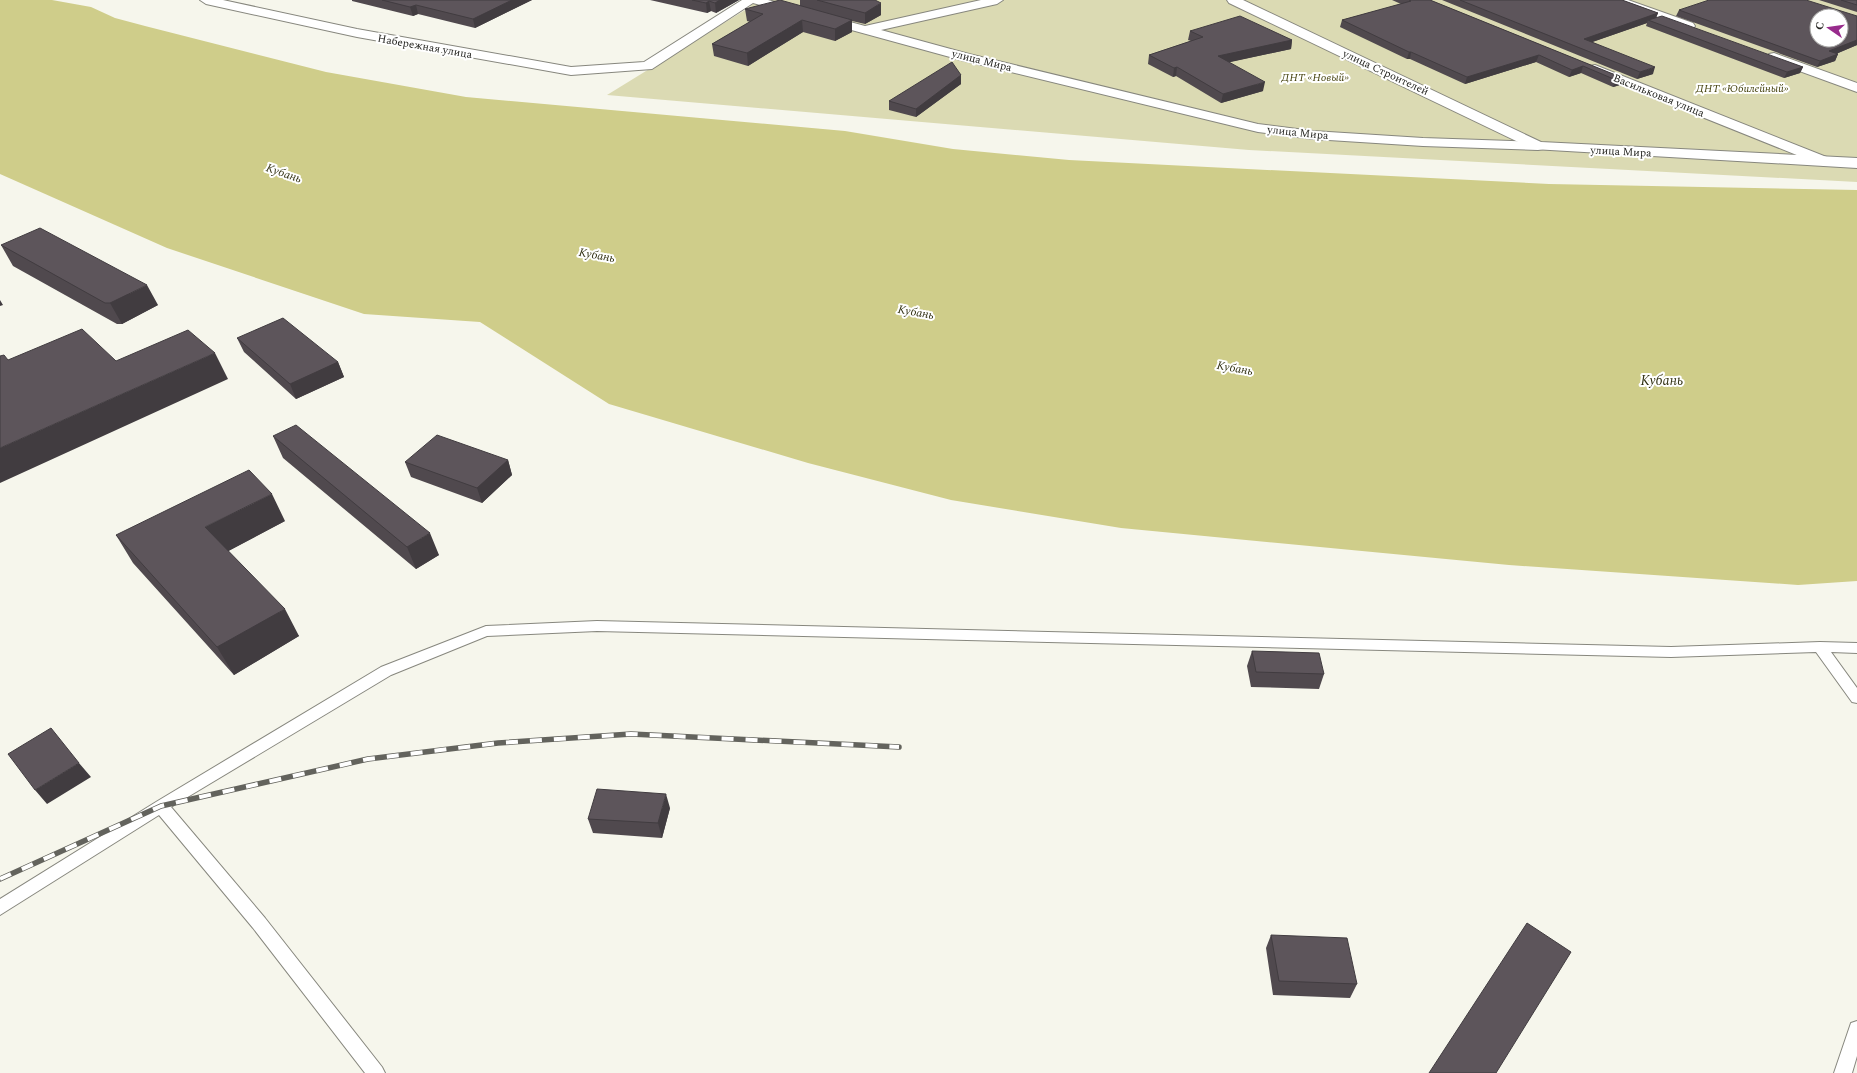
<svg xmlns="http://www.w3.org/2000/svg" width="1857" height="1073" viewBox="0 0 1857 1073" font-family="Spectral,serif">
<rect width="100%" height="100%" fill="#f6f6ec"/>
<path fill="#dbdab3" fill-rule="evenodd" d="M751,0H1857V182L1249,150L607,95L750,7ZM1817,16H1841V40H1817Z"/>
<path fill="#cfcd8a" d="M0,0H52L91,7L115,18L145,26L326,72L466,97L845,131L953,149L1069,160L1549,184L1857,190V581L1798,585L1509,565L1121,528L951,500L808,463L609,404L480,322L364,314L167,248L0,174Z"/>
<g fill="none" stroke-linecap="round" stroke-linejoin="round">
<g stroke="#87877e" stroke-width="2">
<path id="service" d="M597,621L1671,647L1820,642L1857,643V653L1831,652L1857,688V703L1852,702L1816,652L1671,657L597,631L487,636L391,675L171,807L265,918L382,1067L385,1073H365L253,928L159,815L0,915V899L156,802L381,667L486,626Z
M1857,1021V1056L1852,1073H1834L1851,1023Z"/>
</g>
<g stroke="#87877e" stroke-width="2">
<path id="minor" d="M200,0H223L357,29L571,67L644,62L742,0H768L865,26L981,0H1003L997,4L881,30L969,54L1258,124L1313,131L1423,138L1538,142L1543,143L1545,146L1543,149L1538,150L1423,146L1313,139L1258,132L961,60L753,3L652,69L571,75L357,37L206,4Z
M1610,0H1628L1693,23L1695,26L1693,29H1685L1612,3Z
M1774,53L1857,83V92L1769,60L1767,57L1769,54Z
M1595,65L1829,158L1832,161L1829,164L1824,166L1819,164L1590,72L1588,69L1590,66Z"/>
</g>
<g stroke="#87877e" stroke-width="2">
<path id="tertiary" d="M1227,0H1243L1541,142L1857,158V168L1533,149L1229,3Z"/>
</g>
<use href="#service" fill="#fff" fill-rule="evenodd"/>
<use href="#minor" fill="#fff" fill-rule="evenodd"/>
<use href="#tertiary" fill="#fff" fill-rule="evenodd"/>
<g stroke="#63635d" stroke-width="5.5">
<path id="rail" d="M0,879L161,806L368,759L498,743L631,734L899,747"/>
</g>
<use href="#rail" stroke="#fff" stroke-width="4" stroke-dasharray="12" stroke-linecap="butt"/>
</g>
<path fill="#50494e" d="M352,0H532L475,28L418,14L413,16L352,1Z
M650,0H739L716,13L711,11L707,13Z
M800,0H875L881,15L865,24L852,21V32L835,41L803,32L748,66L714,56L712,44L750,22L747,21L745,9L800,6Z
M1392,0H1430L1623,78L1620,85L1613,87L1581,73L1569,77L1536,62L1465,84L1410,59H1407L1340,27L1342,20L1401,4Z
M1442,0H1622L1658,13L1656,18L1803,67L1800,73L1784,78L1646,26L1647,23L1592,42L1653,74L1637,79Z
M1819,0H1857V12Z
M1679,10L1857,16V45L1836,54H1838L1835,61L1817,67L1676,16Z
M1190,31L1292,40L1291,49L1229,62L1263,91L1221,103L1176,76L1173,77L1148,64L1149,55L1191,41L1188,40Z
M961,75V84L916,117L889,110V101Z
M1,245L158,305L122,324H117L13,266Z
M237,338L338,362L344,377L296,399L244,352Z
M273,436L439,555L416,569L283,458Z
M508,460L512,475L482,503L411,477L405,462Z
M285,521L228,551L299,636L234,675L133,563L116,535Z
M1252,651L1324,674L1319,689L1251,687L1247,666Z
M670,808L662,838L593,833L588,819Z
M1271,935L1357,984L1350,998L1273,995L1266,948Z"/>
<path fill="#413c40" d="M512,0H532L475,28L473,19Z
M720,0H739L716,13L715,3Z
M709,1L711,11L707,13L706,3Z
M881,3V15L865,24V13Z
M416,5L418,14L413,16L410,7Z
M1658,13L1655,20H1648L1647,23L1581,46L1584,39Z
M802,20L803,32L748,66L747,53Z
M852,20V32L835,41V29Z
M1292,40L1291,49L1217,65L1218,56Z
M1857,40V45L1826,58L1829,51Z
M1409,52H1411L1410,59H1407Z
M1838,54L1835,61L1817,67L1820,61Z
M1539,55L1536,62L1465,84L1467,77Z
M1583,66L1581,73L1569,77L1572,70Z
M1177,67L1176,76L1173,77L1174,68Z
M1655,67L1653,74L1637,79L1640,72Z
M1803,67L1800,73L1784,78L1787,72Z
M961,75V84L916,117V109Z
M1623,78L1620,85L1613,87L1616,80Z
M1265,82L1263,91L1221,103L1223,94Z
M147,285L158,305L122,324L110,303Z
M0,300L3,305L0,306Z
M215,353L228,379L0,483V448Z
M338,362L344,377L296,399L290,384Z
M508,460L512,475L482,503L477,488Z
M272,494L285,521L221,555L205,527Z
M430,533L439,555L416,569L407,547Z
M285,609L299,636L234,675L217,647Z
M79,763L91,777L47,804L35,790Z
M666,794L670,808L662,838L658,823Z"/>
<path fill="#5d555b" stroke="#413c40" fill-rule="evenodd" d="M382,0H512L473,19L416,5L410,7Z
M692,0H720L715,3L709,1L706,3Z
M780,0L852,20L835,29L802,20L747,53L712,44L763,14L745,9Z
M817,0H875L881,3L865,13Z
M1409,0H1430L1623,78L1616,80L1583,66L1572,70L1539,55L1467,77L1411,52H1409L1342,20L1411,1Z
M1460,0H1622L1658,13L1584,39L1655,67L1640,72Z
M1709,0H1806L1857,16V40L1829,51L1838,54L1820,61L1679,10ZM1817,16H1841V40H1817Z
M1841,0H1857V5Z
M1240,16L1292,40L1218,56L1265,82L1223,94L1177,67L1174,68L1149,55L1203,37L1190,31Z
M1662,16L1803,67L1787,72L1648,20Z
M952,62L961,75L916,109L889,101Z
M40,228L147,285L110,303H105L1,245Z
M283,318L338,362L290,384L237,338Z
M82,329L116,361L188,330L215,353L0,448V356L4,355L8,360Z
M296,425L430,533L407,547L273,436Z
M437,435L508,460L477,488L405,462Z
M249,470L272,494L205,527L285,609L217,647L116,535Z
M1252,651L1319,653L1324,674L1256,672Z
M51,728L79,763L35,790L8,754Z
M597,789L666,794L658,823L588,819Z
M1527,923L1571,952L1496,1073H1429Z
M1271,935L1347,938L1357,984L1279,981Z"/>
<g text-anchor="middle" stroke-width="4" stroke-linejoin="round" paint-order="stroke">
<g font-size="11" fill="#23231f" stroke="#fff">
<text transform="translate(425 46) rotate(10)" y="4">Набережная улица</text>
<text transform="translate(982 60) rotate(14)" y="4">улица Мира</text>
<text transform="translate(1386 72) rotate(25)" y="4">улица Строителей</text>
<text transform="translate(1659 95) rotate(22)" y="4">Васильковая улица</text>
<text transform="translate(1298 132) rotate(6)" y="4">улица Мира</text>
<text transform="translate(1621 151) rotate(3)" y="4">улица Мира</text>
</g>
<g font-size="11" font-style="italic" fill="#45420e" stroke="#fff">
<text x="1315" y="81">ДНТ «Новый»</text>
<text x="1742" y="92">ДНТ «Юбилейный»</text>
</g>
<g font-size="12" font-style="italic" fill="#313012" stroke="#fff">
<text transform="translate(284 173) rotate(19)" y="4">Кубань</text>
<text transform="translate(597 255) rotate(10)" y="4">Кубань</text>
<text transform="translate(916 312) rotate(10)" y="4">Кубань</text>
<text transform="translate(1235 368) rotate(10)" y="4">Кубань</text>
</g>
<g font-size="14" font-style="italic" fill="#313012" stroke="#fff">
<text x="1662" y="385">Кубань</text>
</g>
</g>
<g transform="translate(1829 28) rotate(283)"><circle r="19" fill="#ffffff" stroke="#a7a7a5"/>
<path d="M0-3L7 15L0 10L-7 15Z" fill="#982b8c"/>
<text y="-6" font-size="11" font-weight="bold" text-anchor="middle" fill="#23231f">С</text>
</g>
</svg>
